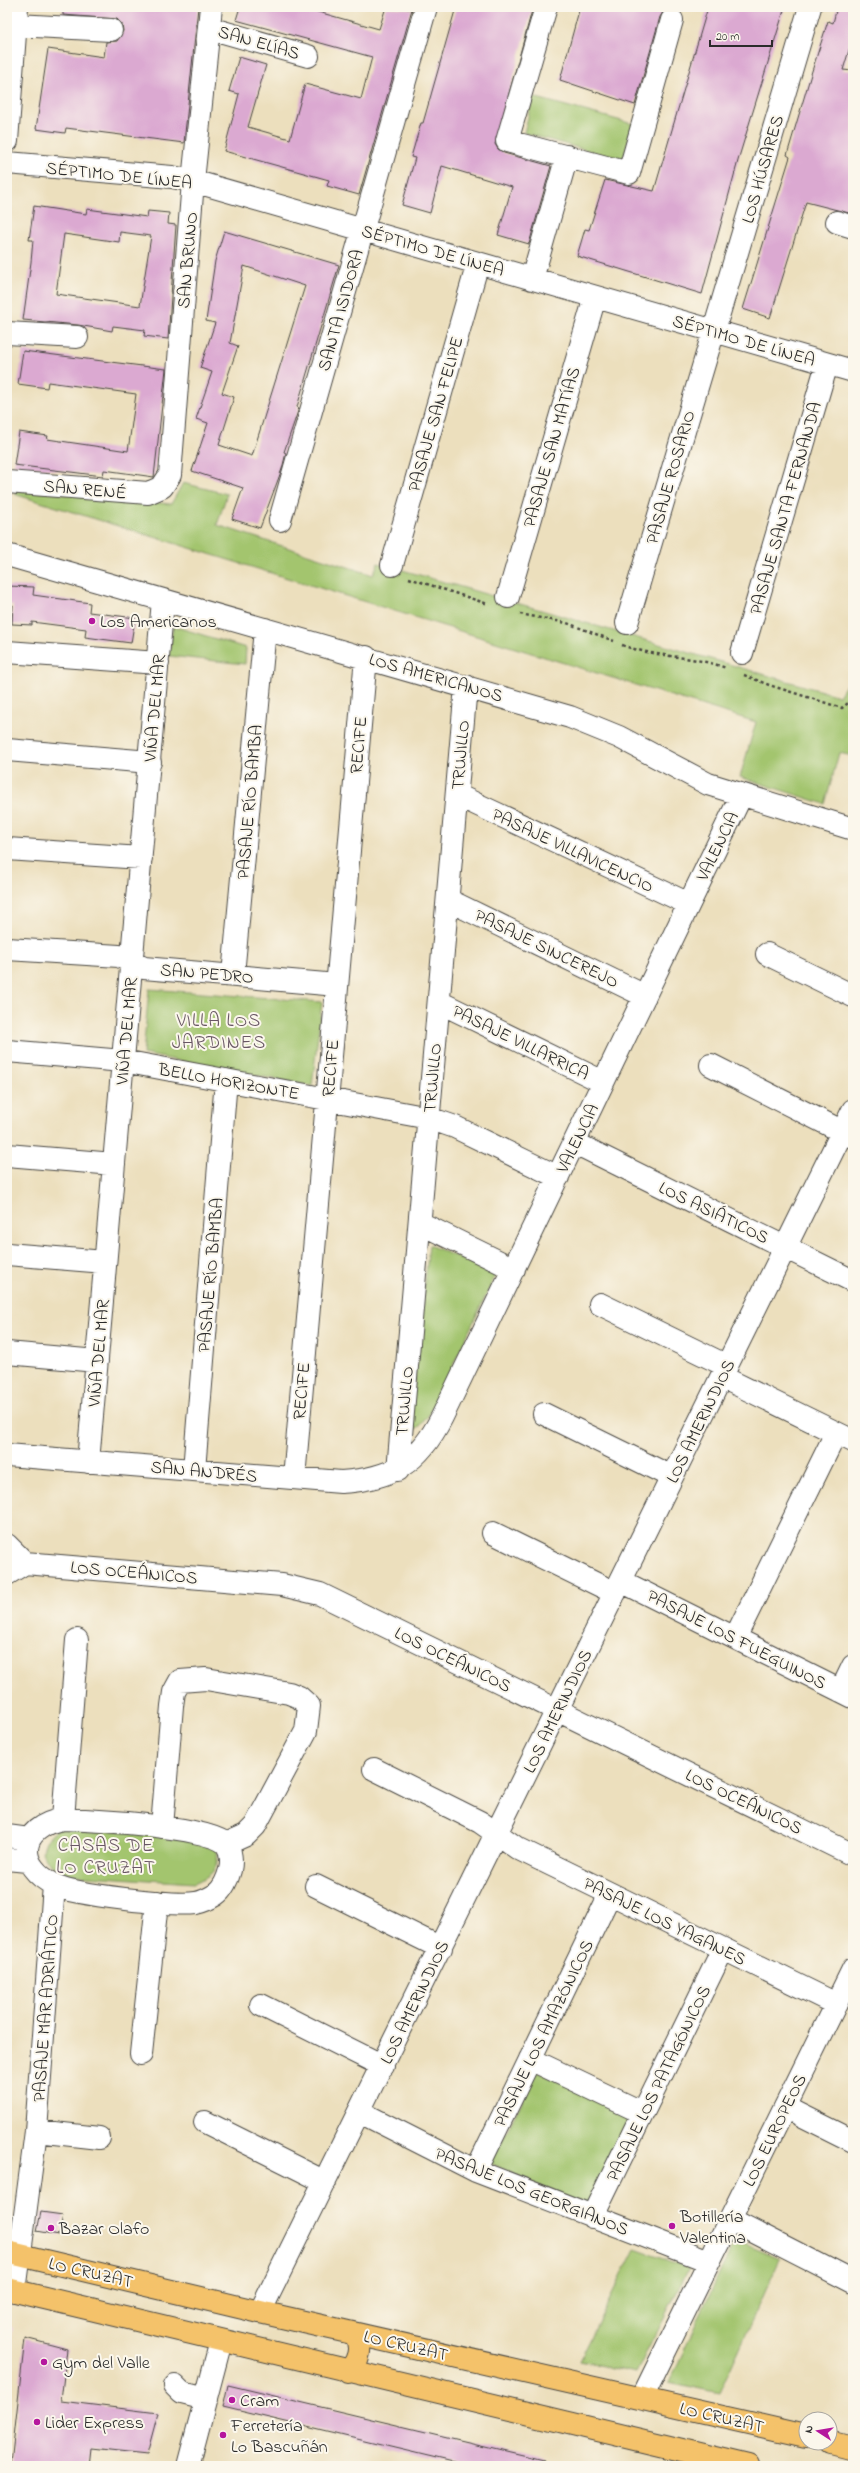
<svg xmlns="http://www.w3.org/2000/svg" width="860" height="2473" viewBox="0 0 860 2473" font-family="'Indie Flower',sans-serif">
<rect width="100%" height="100%" fill="#fbf7ec"/>
<filter id="ink" filterUnits="userSpaceOnUse"><feTurbulence type="fractalNoise" baseFrequency=".025" numOctaves="2"/><feDisplacementMap in="SourceGraphic" scale="8" xChannelSelector="R" yChannelSelector="G"/><feConvolveMatrix kernelMatrix="1 2 1 2 8 2 1 2 1" color-interpolation-filters="sRGB"/></filter>
<filter id="wash" filterUnits="userSpaceOnUse"><feTurbulence type="fractalNoise" baseFrequency=".012" numOctaves="4" result="noise"/><feDisplacementMap in="SourceGraphic" scale="16" xChannelSelector="R" yChannelSelector="G"/><feGaussianBlur stdDeviation="0.9" result="paint"/><feColorMatrix in="noise" values="0 0 0 0 0 0 0 0 0 0 0 0 0 0 0 0 0 1.4 0 .05"/><feComposite in="paint" operator="in"/></filter>
<g filter="url(#wash)">
<rect width="100%" height="100%" fill="#ecdfbd"/>
<path fill="#eed0e7" d="M7,2326L13,2328L7,2368Z"/>
<path fill="#a3c56e" stroke="#67784c" d="M533,97L633,124L623,160L524,133Z
M183,483L227,494L217,525L373,575L378,563L839,696L851,677L853,678V756L839,753L825,804L740,777L756,722L14,494L17,490L171,504Z
M173,626L246,648L245,664L169,656Z
M149,989L322,1002L312,1086L143,1054Z
M429,1245L496,1274L431,1412L420,1426L409,1433Z
M58,1828L189,1834L217,1844C218,1869 218,1872 194,1883L72,1875L50,1865L42,1852L46,1841Z
M538,2071L630,2115L588,2208L490,2163Z
M735,2240L780,2259L719,2394L669,2383Z
M635,2249L689,2268L636,2373L579,2361Z"/>
<g id="blocks">
<path fill="#dba9d1" fill-rule="evenodd" d="M63,7H198L184,143L66,128L65,133L36,129L48,49L104,57L106,42L117,41L123,31L122,24L117,19L63,15Z
M240,7H312L311,10L379,29L386,7L412,9L359,195L327,186L329,180L224,151L239,94L229,91L239,57L266,65L248,127L290,139L305,84L361,99L372,57L236,20Z
M456,7H533L495,144L498,149L504,153L551,166L529,244L498,235L512,187L442,166L430,213L402,205L415,158L411,157L421,123H423Z
M580,7H666L660,17L635,105L560,80Z
M708,7H785L739,157L702,294L577,256L585,229L589,230L605,180L654,191Z
M837,7H853V37L843,70L853,71V214L806,202L770,318L743,309L790,157L787,155L812,71L828,21L833,23Z
M34,206L86,214L87,209L147,217L148,211L169,213L168,224L176,225L168,339L144,336L145,330L113,326L112,331L78,325L23,320L31,262L33,240H29ZM120,232L151,236L140,306L56,294L64,234L119,242Z
M224,231L339,265L297,407L299,408L284,452L286,453L282,469L260,528L232,519L243,488L192,471L208,423L196,419L212,372L200,368L215,323L206,321L215,261ZM244,266L305,286L252,456L219,445L234,397L222,393L238,346L230,343Z
M23,351L166,369L154,477L104,470L103,476L14,465L19,432L48,436L47,439L128,451L136,394L48,382L47,388L18,384Z
M7,586L34,587L33,595L90,603L89,612L135,618L131,643L85,637L86,629L32,622V625L12,624L13,605H7Z
M41,2212L63,2215L59,2235L37,2231Z
M25,2338L67,2349L61,2401L158,2413L147,2454L91,2448L89,2466L11,2464Z
M228,2385L544,2460L543,2466H470L223,2407Z"/>
</g>
</g>
<g filter="url(#ink)">
<use href="#blocks" fill-opacity="0" stroke="#484641" stroke-width="1"/>
<g fill="none" stroke-linecap="round" stroke-linejoin="round">
<g stroke="#484641" stroke-width="24">
<path id="minor" d="M546,7L507,141L629,173L672,20
M16,25L111,30
M209,28L308,56
M7,141L17,7
M7,163L172,177L193,181L853,371
M837,222L853,227
M532,279L567,156
M7,333L77,337
M7,482L148,493L162,487L170,475L193,181L211,7
M280,520L426,7
M7,555L570,717L619,737L708,784L853,829
M392,565L478,263
M508,597L595,297
M627,623L810,7
M7,652L158,663
M742,653L827,364
M7,750L150,762
M457,795L689,904
M7,849L141,858
M448,900L645,996
M7,949L119,956L144,968L337,985
M767,954L853,996
M233,975L265,629
M439,1002L603,1082
M7,1051L123,1061L429,1118L455,1127L558,1177
M711,1065L853,1137
M575,1143L853,1281
M7,1155L114,1164
M420,1223L514,1269
M7,1254L105,1262
M600,1304L727,1366
M7,1353L97,1361
M722,1377L853,1441
M544,1414L672,1477
M7,1455L341,1482C392,1479 419,1463 442,1417L741,796
M88,1462L163,600
M194,1470L226,1080
M398,1470L466,686
M294,1478L366,657
M493,1533L615,1593
M7,1545L25,1563
M7,1574L25,1563L282,1585L320,1594L853,1855
M621,1581L853,1697
M735,1638L836,1433
M841,1691L853,1666
M374,1769L480,1822L517,1848L836,2004
M63,1819C90,1820 209,1826 226,1844C231,1850 232,1862 230,1870C228,1878 223,1890 215,1895C210,1898 201,1902 196,1903C173,1906 75,1895 55,1885C15,1866 18,1827 63,1819Z
M63,1819L77,1640
M162,1827L172,1706L174,1692L180,1681L206,1679L289,1693L299,1697L309,1706L306,1731L255,1826L246,1835L226,1844
M7,1836L29,1839
M7,1859L27,1861
M316,1886L441,1948
M261,2005L383,2066
M141,2054L157,1902
M530,2059L643,2113
M785,2107L853,2141
M360,2112L476,2171L709,2261
M205,2122L325,2182
M36,2131L99,2138
M476,2171L610,1894
M592,2217L723,1949
M730,2219L853,2282
M15,2291L36,2131L54,1885
M260,2312L853,1110
M175,2386L182,2393L206,2399
M642,2398L853,1969
M188,2466L221,2341"/>
</g>
<g stroke="#484641" stroke-width="24">
<path id="major" d="M7,2252L260,2312L806,2436
M7,2289L749,2466
M348,2372C359,2361 363,2348 355,2334
M830,2442L853,2448"/>
</g>
<path stroke="#484641" stroke-width="2.5" stroke-dasharray="3 3" stroke-linecap="butt" d="M409,578L488,604
M520,614L567,623L614,641
M622,645C656,658 692,655 726,668
M744,675L769,685L842,708L853,699"/>
<use href="#minor" stroke="#fff" stroke-width="22"/>
<use href="#major" stroke="#f4c26a" stroke-width="22"/>
</g>
</g>
<g fill="#b5179e" stroke="#fbf7ec" stroke-width="1.5">
<circle cx="92" cy="621" r="4"/>
<circle cx="672" cy="2226" r="4"/>
<circle cx="51" cy="2228" r="4"/>
<circle cx="44" cy="2362" r="4"/>
<circle cx="232" cy="2400" r="4"/>
<circle cx="37" cy="2422" r="4"/>
<circle cx="223" cy="2435" r="4"/>
</g>
<g text-anchor="middle" stroke-width="4" stroke-linejoin="round" paint-order="stroke">
<g font-size="18" fill="#2b2b2b" stroke="#fbf7ec">
<text transform="translate(259 42) rotate(16)" y="6">SAN ELÍAS</text>
<text transform="translate(762 169) rotate(-74)" y="6">LOS HÚSARES</text>
<text transform="translate(119 175) rotate(6)" y="6">SÉPTIMO DE LÍNEA</text>
<text transform="translate(433 250) rotate(16)" y="6">SÉPTIMO DE LÍNEA</text>
<text transform="translate(187 260) rotate(-85)" y="6">SAN BRUNO</text>
<text transform="translate(340 310) rotate(-74)" y="6">SANTA ISIDORA</text>
<text transform="translate(744 340) rotate(16)" y="6">SÉPTIMO DE LÍNEA</text>
<text transform="translate(435 414) rotate(-74)" y="6">PASAJE SAN FELIPE</text>
<text transform="translate(551 447) rotate(-74)" y="6">PASAJE SAN MATÍAS</text>
<text transform="translate(670 477) rotate(-74)" y="6">PASAJE ROSARIO</text>
<text transform="translate(85 489) rotate(5)" y="6">SAN RENÉ</text>
<text transform="translate(785 508) rotate(-74)" y="6">PASAJE SANTA FERNANDA</text>
<text transform="translate(436 677) rotate(16)" y="6">LOS AMERICANOS</text>
<text transform="translate(154 708) rotate(-85)" y="6">VIÑA DEL MAR</text>
<text transform="translate(358 745) rotate(-85)" y="6">RECIFE</text>
<text transform="translate(460 755) rotate(-85)" y="6">TRUJILLO</text>
<text transform="translate(249 802) rotate(-85)" y="6">PASAJE RÍO BAMBA</text>
<text transform="translate(717 846) rotate(-64)" y="6">VALENCIA</text>
<text transform="translate(573 850) rotate(25)" y="6">PASAJE VILLAVICENCIO</text>
<text transform="translate(547 948) rotate(26)" y="6">PASAJE SINCEREJO</text>
<text transform="translate(207 973) rotate(5)" y="6">SAN PEDRO</text>
<text transform="translate(126 1031) rotate(-85)" y="6">VIÑA DEL MAR</text>
<text transform="translate(521 1042) rotate(26)" y="6">PASAJE VILLARRICA</text>
<text transform="translate(330 1068) rotate(-85)" y="6">RECIFE</text>
<text transform="translate(432 1078) rotate(-85)" y="6">TRUJILLO</text>
<text transform="translate(229 1081) rotate(10)" y="6">BELLO HORIZONTE</text>
<text transform="translate(577 1138) rotate(-64)" y="6">VALENCIA</text>
<text transform="translate(714 1212) rotate(26)" y="6">LOS ASIÁTICOS</text>
<text transform="translate(210 1275) rotate(-85)" y="6">PASAJE RÍO BAMBA</text>
<text transform="translate(98 1353) rotate(-85)" y="6">VIÑA DEL MAR</text>
<text transform="translate(301 1391) rotate(-85)" y="6">RECIFE</text>
<text transform="translate(404 1401) rotate(-85)" y="6">TRUJILLO</text>
<text transform="translate(700 1421) rotate(-64)" y="6">LOS AMERINDIOS</text>
<text transform="translate(204 1471) rotate(5)" y="6">SAN ANDRÉS</text>
<text transform="translate(134 1572) rotate(5)" y="6">LOS OCEÁNICOS</text>
<text transform="translate(737 1639) rotate(27)" y="6">PASAJE LOS FUEGUINOS</text>
<text transform="translate(453 1659) rotate(26)" y="6">LOS OCEÁNICOS</text>
<text transform="translate(557 1711) rotate(-64)" y="6">LOS AMERINDIOS</text>
<text transform="translate(744 1801) rotate(26)" y="6">LOS OCEÁNICOS</text>
<text transform="translate(665 1921) rotate(26)" y="6">PASAJE LOS YAGANES</text>
<text transform="translate(414 2002) rotate(-64)" y="6">LOS AMERINDIOS</text>
<text transform="translate(45 2008) rotate(-86)" y="6">PASAJE MAR ADRIÁTICO</text>
<text transform="translate(543 2033) rotate(-64)" y="6">PASAJE LOS AMAZÓNICOS</text>
<text transform="translate(658 2083) rotate(-64)" y="6">PASAJE LOS PATAGÓNICOS</text>
<text transform="translate(774 2130) rotate(-64)" y="6">LOS EUROPEOS</text>
<text transform="translate(532 2191) rotate(22)" y="6">PASAJE LOS GEORGIANOS</text>
<text transform="translate(91 2272) rotate(13)" y="6">LO CRUZAT</text>
<text transform="translate(406 2345) rotate(13)" y="6">LO CRUZAT</text>
<text transform="translate(722 2417) rotate(13)" y="6">LO CRUZAT</text>
</g>
<g font-size="18" fill="#2b2b2b" stroke="#fbf7ec" text-anchor="start">
<text x="100" y="627">Los Americanos</text>
<text x="680" y="2222">Botillería<tspan x="680" dy="21">Valentina</tspan></text>
<text x="59" y="2234">Bazar Olafo</text>
<text x="52" y="2368">Gym del Valle</text>
<text x="240" y="2406">Cram</text>
<text x="45" y="2428">Lider Express</text>
<text x="231" y="2431">Ferretería<tspan x="231" dy="21">Lo Bascuñán</tspan></text>
</g>
<g font-size="19" letter-spacing="1" fill="#695765" stroke="#fbf7ec">
<text x="219" y="1026">VILLA LOS<tspan x="219" dy="22">JARDINES</tspan></text>
<text x="106" y="1851">CASAS DE<tspan x="106" dy="22">LO CRUZAT</tspan></text>
</g>
</g>
<rect width="860" height="2473" fill="none" stroke="#fbf7ec" stroke-width="24"/>
<g transform="translate(818 2431) rotate(282)"><circle r="19" fill="#fbf7ec" stroke="#a8a59f"/>
<path d="M0-3L7 15L0 10L-7 15Z" fill="#b5179e"/>
<text y="-6" font-size="11" font-weight="bold" text-anchor="middle" fill="#2b2b2b">N</text>
</g>
<path d="M710 40v6h62v-6" fill="none" stroke="#2b2b2b" stroke-width="2"/>
<text x="716" y="40" font-size="12" fill="#2b2b2b" stroke="#fbf7ec" stroke-width="3" paint-order="stroke">20 m</text>
</svg>
